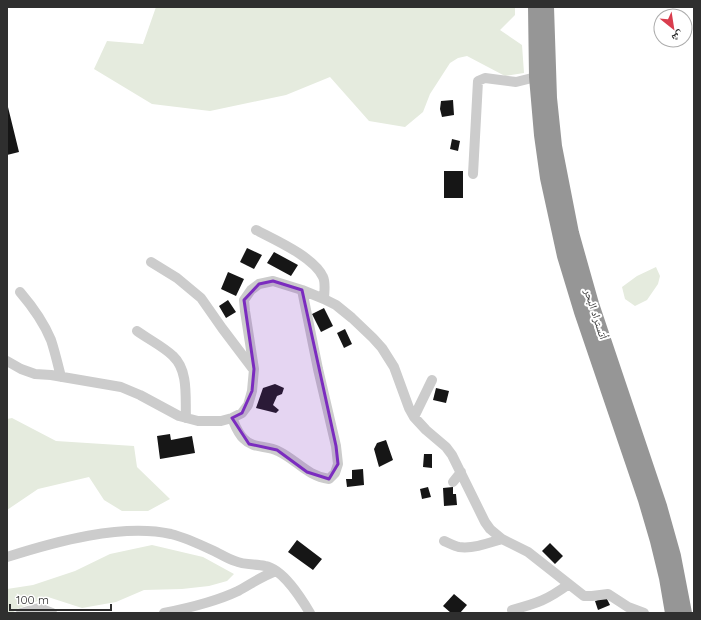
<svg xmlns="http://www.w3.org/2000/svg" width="701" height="620" viewBox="0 0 701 620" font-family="Quicksand,'Noto Naskh Arabic',sans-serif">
<rect width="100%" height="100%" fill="#fff"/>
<path fill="#e5ebde" d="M156,7H515V15L500,30L522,45L524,73L505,76L467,56L458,58L450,63L430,94L423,112L405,127L369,121L330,77L286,95L210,111L152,104L94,69L107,41L143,44Z
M656,267L660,276L658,284L647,300L635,306L625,299L622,287L637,276Z
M12,418L56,441L134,446L137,467L170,499L148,511H122L104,500L89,477L38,489L7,510V419Z
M152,545L203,557L234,574L227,581L209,586L182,589L144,590L116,602L82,608L48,597L17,609L12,613H7V589L33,585L75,571L110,554Z"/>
<path fill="#161616" d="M453,100L454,115L442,117L440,109L441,101Z
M7,103L19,152L7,155Z
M452,139L460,141L458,151L450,149Z
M444,171H463V198H444Z
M247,248L262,255L254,269L240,262Z
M274,252L298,265L291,276L267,263Z
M228,272L244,279L236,296L221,289Z
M228,300L236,312L226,318L219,306Z
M324,308L333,326L321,332L312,314Z
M345,329L352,344L344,348L337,333Z
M275,384L284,388L282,394L277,396L273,405L279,410L276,413L256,408L263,388Z
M436,388L449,391L446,403L433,400Z
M170,434L171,440L192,436L195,453L160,459L157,436Z
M386,440L393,460L379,467L374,449L377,443Z
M424,454H432V468L423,467Z
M363,469L364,485L347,487L346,479H352V470Z
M428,487L431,497L422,499L420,489Z
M453,487V494H456L457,505L444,506L443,488Z
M297,540L322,559L313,570L288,552Z
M550,543L563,556L555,564L542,551Z
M454,594L467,605L460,613H451L443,606Z
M606,597L610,605L598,610L595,601Z"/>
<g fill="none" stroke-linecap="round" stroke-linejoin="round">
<path stroke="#ccc" stroke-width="10" d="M473,174L478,81L485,78L516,82L536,77
M256,230C275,240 314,257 323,277C326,283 324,293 324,299
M151,262L177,278L201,298L222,328L253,369
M20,292C32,306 44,323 51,340C55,352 58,365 61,377
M137,331C148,339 164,347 173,356C189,371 185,398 186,418
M7,361L21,369L35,374L51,375L121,387L140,395L179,416L198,421H221L232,418L242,413L248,405L252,391L254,369L245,311L244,300L251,290L259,284L273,281L302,290L324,299L336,305L352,318L373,338L382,348L394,367L409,408L414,417L426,430L446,447L452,455L485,522L490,529L502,539L528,552L584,596H592L608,594L628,607L644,613
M414,417L432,380
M232,418C235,425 238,434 244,439C253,449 267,445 278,451C297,460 307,476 329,479L335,473L338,464L336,446L318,369L302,290
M453,482L461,472
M444,541C449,543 454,546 459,547C473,549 489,543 502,539
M7,557C54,542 122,523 171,534C187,538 201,545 216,552C222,555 228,559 235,561C244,565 255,564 265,566C283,569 301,598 310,613
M512,610C538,603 547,600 569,584
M21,613L39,608L52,613
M164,613C189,608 215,602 238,591C251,584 262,576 276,571"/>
<path stroke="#969696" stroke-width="14" d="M535,7L536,77L541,135L547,178L564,256L581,312L645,500L657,541L666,578L672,613
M547,7L550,98L555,146L572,233L592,304L660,506L674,556L685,613"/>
</g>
<path fill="#7b2cbf" fill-opacity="0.2" stroke="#7b2cbf" stroke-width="3" stroke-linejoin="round" d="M273,281L302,290L336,446L338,464L329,479L307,472L277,450L249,444L232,418L242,413L252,391L254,369L244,300L259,284Z"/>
<g text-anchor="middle" stroke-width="4" stroke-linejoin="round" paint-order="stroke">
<g font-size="11" fill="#2f2f2f" stroke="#fff">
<text transform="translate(596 314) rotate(72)" y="4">أتستراد البحر</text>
</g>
</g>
<rect width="701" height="620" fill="none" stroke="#2f2f2f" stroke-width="16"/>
<g transform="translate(673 28) rotate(150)"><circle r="19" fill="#ffffff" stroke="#acacac"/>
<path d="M0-3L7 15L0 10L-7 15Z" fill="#d93d4e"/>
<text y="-6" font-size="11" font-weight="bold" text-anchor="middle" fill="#2f2f2f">ش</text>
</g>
<path d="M10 604v6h101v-6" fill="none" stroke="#2f2f2f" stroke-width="2"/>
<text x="16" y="604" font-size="12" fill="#2f2f2f" stroke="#ffffff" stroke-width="3" paint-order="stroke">100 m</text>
</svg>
